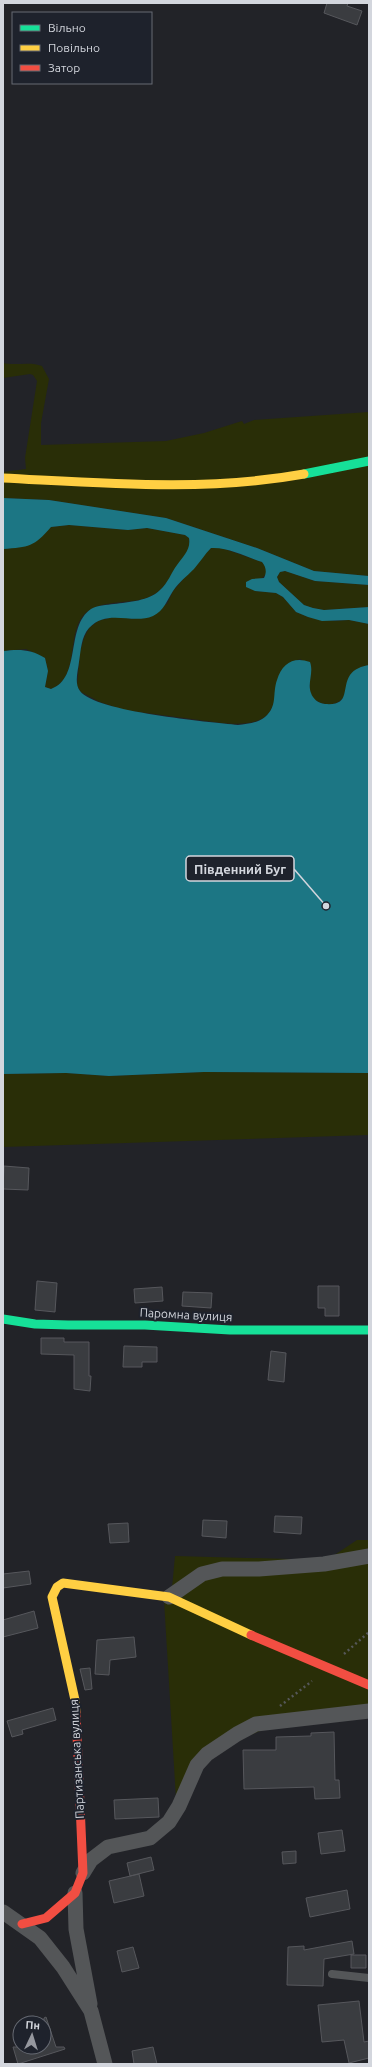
<svg xmlns="http://www.w3.org/2000/svg" width="372" height="2067" viewBox="0 0 372 2067" font-family="Ubuntu,sans-serif">
<rect width="100%" height="100%" fill="#222328"/>
<path fill="#292e07" d="M3,363C16,366 30,361 42,366L49,379L41,423V445L166,441L204,433L242,421L244,424L254,420L369,412V576L314,571L257,548L166,518L49,500L3,498V472L26,469L25,458L37,381L33,375L30,374L3,378Z
M69,525L128,530L147,528L185,535L189,538L190,544L187,552C176,566 168,588 151,596C131,606 97,597 82,617C67,637 79,679 51,689L45,687L48,671L45,658L26,649L3,651V549L19,547L51,527Z
M219,547L262,562L266,567V574L261,579H252L255,591L276,593L283,597L296,612L308,617L334,621L349,620L369,624V665C360,667 350,675 347,684C345,690 346,694 342,699C334,708 315,705 311,694C309,689 310,686 310,681C311,675 303,665 301,659C252,670 307,731 222,723L124,710L100,702L81,692L77,686L80,652L84,638L89,628L98,621L117,616L133,619L167,604L173,591L205,554L211,548Z
M285,571L315,581L369,585V607L324,610L313,608L304,605L279,582L277,577L280,572Z
M204,1072L369,1073V1135L3,1147V1074L66,1073L109,1076Z
M357,1540H369V1715L272,1726L248,1736L209,1758L176,1799L164,1600L172,1588L175,1556L327,1560Z"/>
<path fill="#1c7684" d="M3,498L49,500L166,518L257,548L314,571L369,576V585L315,581L285,571L280,572L277,577L279,582L304,605L313,608L324,610L369,607V624L349,620L322,621L308,617L296,612L283,597L276,593L255,591L246,587V582L252,579L264,578C267,572 266,567 262,562C246,557 229,547 211,548C205,554 200,562 194,569C187,576 179,582 173,591C167,600 164,611 153,616C132,625 108,608 89,628C81,637 81,650 79,662C78,671 74,683 80,691C95,712 210,722 238,725C247,724 258,723 265,717C278,706 272,694 277,680C282,663 294,656 310,662C314,673 307,683 311,693C313,699 318,703 325,704C351,706 341,689 350,675C354,669 362,666 369,665V1073L204,1072L109,1076L66,1073L3,1074V651C19,649 31,649 45,658L48,671L45,687L51,689C82,678 65,627 91,609C97,605 107,605 114,604C129,602 149,601 160,590C168,583 171,573 177,565C183,556 191,550 189,538L185,535L147,528L128,530L69,525L51,527C34,547 29,547 3,549Z"/>
<path fill="#3a3c40" stroke="#56575c" d="M327,3H348L347,6L362,11L357,25L324,13Z
M4,1166L29,1168L28,1190L3,1189Z
M37,1281L57,1283L55,1312L35,1310Z
M318,1286H339V1316H325V1308H318Z
M162,1287L163,1301L135,1303L134,1289Z
M183,1292L212,1293L211,1308L182,1306Z
M41,1338H64V1342H89V1376H91L90,1391L74,1389V1355L41,1354Z
M124,1346L157,1347V1362H142V1367H123Z
M271,1351L286,1353L284,1382L268,1380Z
M275,1516L302,1517L301,1534L274,1532Z
M203,1520L227,1521L226,1538L202,1536Z
M128,1523L129,1542L110,1543L108,1524Z
M29,1571L31,1584L3,1588V1574Z
M34,1611L38,1628L3,1637V1620Z
M134,1637L136,1657L110,1660L109,1675L95,1674L97,1640Z
M90,1668L92,1689L85,1690L80,1669Z
M53,1708L56,1720L22,1730L23,1734L12,1737L7,1721Z
M334,1732L335,1780H339L340,1798L315,1799L314,1787L244,1789L243,1750H276V1737L311,1736V1733Z
M158,1798L159,1817L115,1819L114,1800Z
M342,1830L345,1851L321,1854L318,1833Z
M296,1851V1863L283,1864L282,1852Z
M151,1857L154,1870L130,1876L127,1863Z
M139,1874L144,1896L114,1903L109,1881Z
M347,1890L350,1909L310,1917L306,1898Z
M352,1941L354,1954L324,1959L323,1986L287,1985L288,1947L304,1946V1950Z
M133,1947L139,1968L122,1972L117,1951Z
M351,1955H366V1968H351Z
M359,2001L364,2042L369,2041V2058L349,2063L344,2040L322,2042L318,2005Z
M46,2017L56,2047H64L65,2049L18,2064L13,2047H44V2018Z
M153,2047L157,2064H134L132,2051Z"/>
<g fill="none" stroke-linecap="round" stroke-linejoin="round">
<path stroke="#555758" stroke-width="2.5" stroke-dasharray="2 3" stroke-linecap="butt" d="M344,1654L369,1632
M280,1706L312,1681"/>
<path stroke="#545658" stroke-width="8" d="M332,1974L369,1978"/>
<path stroke="#545658" stroke-width="15" d="M169,1597L202,1574L222,1569H259L324,1564L369,1556
M83,1873L91,1860L108,1847L150,1838L169,1822L179,1806L197,1765L207,1754L237,1734L256,1724L369,1711
M75,1893L76,1929L90,2004
M3,1912L40,1938L63,1967L91,2011L105,2064"/>
<path stroke="#16e098" stroke-width="9" d="M304,474L369,461
M3,1319L35,1324L68,1325H145L230,1330H369"/>
<path stroke="#ffcf43" stroke-width="9" d="M3,478C103,483 205,492 304,474
M76,1712L75,1700L52,1597L57,1587L63,1583L169,1597L251,1635"/>
<path stroke="#f24e42" stroke-width="9" d="M251,1635L369,1685
M22,1924L46,1918L75,1893L83,1873L76,1712"/>
</g>
<g text-anchor="middle" stroke-width="4" stroke-linejoin="round" paint-order="stroke">
<g font-size="12" fill="#d3d6dd" stroke="#1e222c">
<text transform="translate(186 1315) rotate(3)" y="4">Паромна вулиця</text>
<text transform="translate(77 1759) rotate(-93)" y="4">Партизанська вулиця</text>
</g>
</g>
<path fill="none" stroke="#d3d6dd" stroke-width="1.5" d="M326 906L294 869"/>
<circle fill="#d3d6dd" stroke="#1e222c" stroke-width="1.5" cx="326" cy="906" r="4"/>
<rect fill="#1e222c" stroke="#d3d6dd" stroke-width="1.5" x="186" y="856" width="108" height="25" rx="4"/>
<g font-size="13" text-anchor="middle" font-weight="bold" fill="#d3d6dd">
<text x="240" y="874">Південний Буг</text>
</g>
<rect width="372" height="2067" fill="none" stroke="#d3d6dd" stroke-width="8"/>
<rect x="12" y="12" width="140" height="72" fill="#1e222c" stroke="#666a73"/>
<rect x="20" y="25" width="20" height="6" fill="#16e098" stroke="#666a73"/>
<text x="48" y="32" font-size="12" fill="#d3d6dd">Вільно</text>
<rect x="20" y="45" width="20" height="6" fill="#ffcf43" stroke="#666a73"/>
<text x="48" y="52" font-size="12" fill="#d3d6dd">Повільно</text>
<rect x="20" y="65" width="20" height="6" fill="#f24e42" stroke="#666a73"/>
<text x="48" y="72" font-size="12" fill="#d3d6dd">Затор</text>
<g transform="translate(32 2035) rotate(4)"><circle r="19" fill="#1e222c" stroke="#666a73"/>
<path d="M0-3L7 15L0 10L-7 15Z" fill="#95979e"/>
<text y="-6" font-size="11" font-weight="bold" text-anchor="middle" fill="#d3d6dd">Пн</text>
</g>
</svg>
